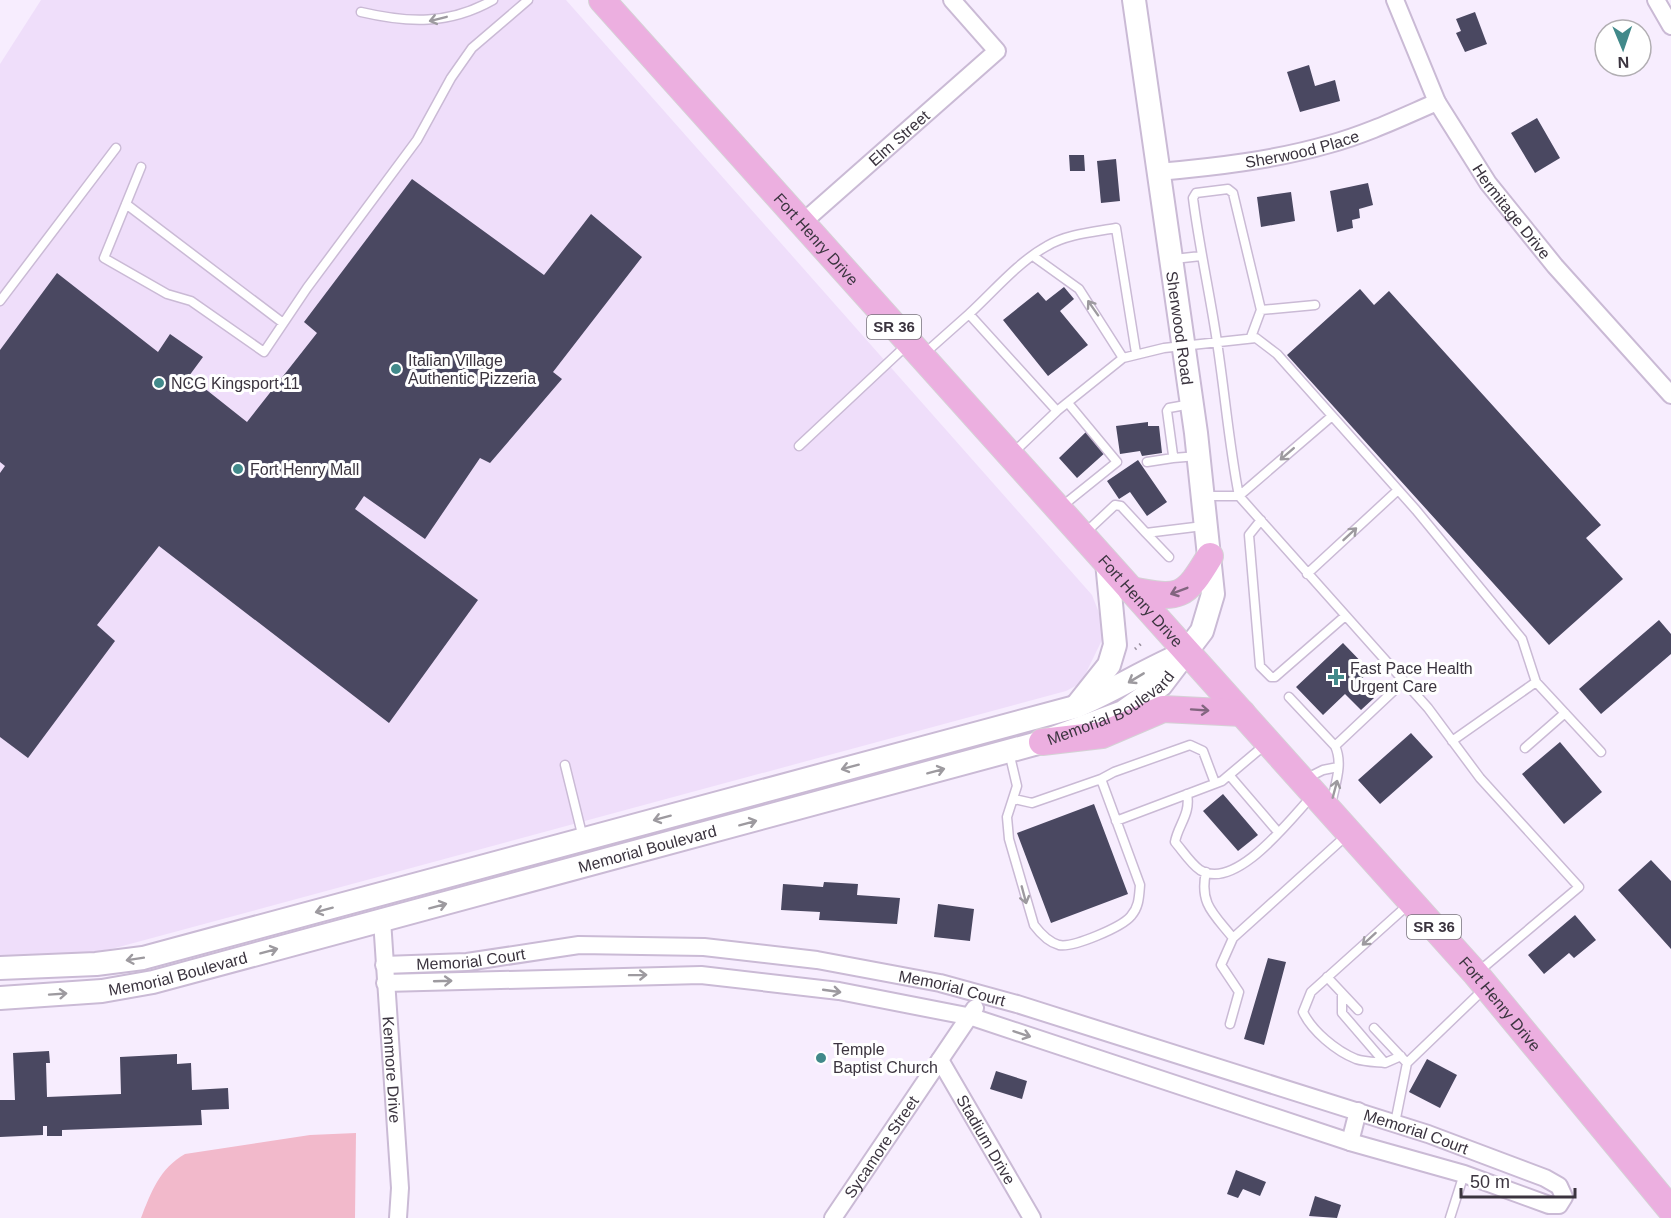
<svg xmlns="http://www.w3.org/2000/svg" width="1671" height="1218" viewBox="0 0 1671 1218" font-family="Arial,sans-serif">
<rect width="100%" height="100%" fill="#f7edfe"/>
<path fill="#efdefa" d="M41,0H566L1092,595L1101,618L1103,638L1081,683L1066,691L115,948L84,954L0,959V64Z"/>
<path fill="#f2b9cb" d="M356,1133L355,1218H141C151,1192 160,1168 185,1154L310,1135Z"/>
<path fill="#4a4861" d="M1475,12L1487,44L1465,52L1456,33L1461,31L1456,19Z
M1309,65L1315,86L1335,80L1340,101L1300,112L1287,72Z
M1537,118L1560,158L1535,173L1511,133Z
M1069,155H1084L1085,171H1070Z
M1116,159L1120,201L1101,203L1097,161Z
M412,179L544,275L591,214L642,257L553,372L562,379L490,463L480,458L425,539L364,496L355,509L478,600L389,723L159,546L97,625L115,641L28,758L0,737V473L5,466L0,462V350L57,273L158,352L170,334L203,357L189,376L247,422L317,333L304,322Z
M1368,183L1373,205L1359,209L1360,218L1352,220L1353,228L1337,232L1330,191Z
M1291,192L1295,221L1261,227L1257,197Z
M1064,287L1074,299L1060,311L1088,345L1048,376L1003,320L1038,292L1046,301Z
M1360,289L1374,305L1389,291L1601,525L1586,538L1623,579L1549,645L1287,355Z
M1148,422V426H1159L1162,453L1142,456L1140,451L1120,454L1116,426Z
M1087,431L1107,451L1077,478L1059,458Z
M1138,460L1167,502L1147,516L1130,492L1119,499L1107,481Z
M1659,620L1671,634V654L1601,714L1579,689Z
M1343,643L1370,671L1358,682L1374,698L1361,710L1345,694L1323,715L1296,687Z
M1411,733L1433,757L1380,804L1358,780Z
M1560,742L1602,792L1564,824L1522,774Z
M1223,794L1258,835L1238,851L1203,811Z
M1094,804L1128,894L1051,923L1017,833Z
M1651,860L1671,881V949L1618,890Z
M824,882L858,884L857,895L900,898L897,924L819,920L820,912L781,910L783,884L823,887Z
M938,904L974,909L970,941L934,937Z
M1575,915L1596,940L1574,958L1569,953L1544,974L1528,955Z
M1268,958L1286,962L1264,1045L1244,1039Z
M49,1051L50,1063H46L47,1097L121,1094L120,1057L177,1054V1064L191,1063L192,1090L228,1088L229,1109L201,1110L202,1125L62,1130V1136H47V1126H43V1135L0,1137V1100H15L13,1053Z
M1427,1059L1457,1075L1440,1108L1409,1092Z
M996,1071L1027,1081L1022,1099L990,1089Z
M1236,1170L1266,1182L1260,1196L1243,1189L1238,1198L1227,1194Z
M1315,1196L1341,1205L1337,1218L1309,1216Z"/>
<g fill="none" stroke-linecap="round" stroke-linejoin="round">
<g stroke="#cabad5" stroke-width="11">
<path id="lane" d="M361,12C408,23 449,25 493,0
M141,167L104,258L167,294L191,301L264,352L307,288L417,140L451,78L472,48L528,0
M126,204L283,323
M1033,256L1079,289L1123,358
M1174,259L1201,256
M0,301L116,148
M1261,310L1233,193L1228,189L1196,193L1193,198C1199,246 1210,294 1217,342C1225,394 1229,445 1239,496L1332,416
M1251,337L1261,310L1315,305
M924,354L969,314
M1191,404L1169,408L1167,411L1173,455V458L1198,456
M1057,411L969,314C993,292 1018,262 1047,246C1067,234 1094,232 1116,228L1136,353
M799,446L908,344
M1013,453L1057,411L1123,358L1164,348L1256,338L1277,354L1416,510L1522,639L1536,682
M1147,462L1173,458
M1205,496H1239L1428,708L1480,778L1579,887L1478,972
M1061,507L1117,462L1068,403
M1261,520L1249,535L1260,666L1271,677H1275L1344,617
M1146,533L1169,557
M1084,534L1115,505L1121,506L1146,533L1203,526
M1307,574L1398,490
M1289,697L1335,746L1403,682
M1452,741L1536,682L1601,752
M1525,748L1565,713
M1009,752L1017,786L1007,817L1009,839L1034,925C1040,933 1048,942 1059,945C1073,948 1122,927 1131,916C1139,907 1139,897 1140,885L1101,779L1032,803L1014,799
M565,765L583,838
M1230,776L1278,832
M1101,779L1114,772L1190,745L1203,751L1215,783
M1305,779L1323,770L1338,767
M1187,794C1191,814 1178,825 1175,842C1182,850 1191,864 1200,870C1236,892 1291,818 1313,795
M1331,806C1334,786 1344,765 1335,746
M1116,821L1222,781L1266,744
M1206,872C1199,904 1214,914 1233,938
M1327,977L1358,1010
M1342,994V1013L1385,1063L1401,1056
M1230,1024L1239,992L1221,965L1233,938L1347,835
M1374,1028L1407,1063L1484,989
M1385,1063C1376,1062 1365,1062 1356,1059C1336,1051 1312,1031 1303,1012L1311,992L1409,904
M1395,1123L1407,1063
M1450,1218L1464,1174"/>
</g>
<g stroke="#cabad5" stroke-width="20">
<g id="street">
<path id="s1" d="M1395,0L1437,102L1488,183L1555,266L1671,395"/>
<path d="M1656,0L1671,26"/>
<path id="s2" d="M1158,172C1215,167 1275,160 1330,144C1367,134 1402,117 1437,102"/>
<path id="s3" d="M802,223L997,51L952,0"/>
<path id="s4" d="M382,920L400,1188L398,1218"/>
<path id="s5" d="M384,965L467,962L579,945L704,947L817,960L940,983L1017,1004L1428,1134L1545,1178L1559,1186L1564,1197L1559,1205H1549L1464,1174L1350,1142L972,1017L839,991L701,975L385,983"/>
<path id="s6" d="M940,1060L1032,1218"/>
<path d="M1350,1142L1358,1111"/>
<path id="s7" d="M833,1218L975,1008"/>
</g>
</g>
<g stroke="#cabad5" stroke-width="26">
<g id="secondary">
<path d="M1078,704L1109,665L1115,645L1107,562"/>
<path d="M0,968L96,964L143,958L1075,707C1113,691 1147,669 1185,653"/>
<path id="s8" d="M0,998L102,991L153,982L1042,742L1123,712L1161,685L1202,631L1213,594L1196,433L1134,0"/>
</g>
</g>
<g stroke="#d4d2d5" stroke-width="28">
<g id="primary">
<path id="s9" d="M602,0L1476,974L1671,1210"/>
<path d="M1131,590C1180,600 1185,598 1210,556"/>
<path d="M1042,742L1102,735L1163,709L1242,713"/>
</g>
</g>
<path stroke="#988f9d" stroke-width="3" stroke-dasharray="1.5 4.5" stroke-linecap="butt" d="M1135,649L1143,642"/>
<use href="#lane" stroke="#fff" stroke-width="8"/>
<use href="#street" stroke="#fff" stroke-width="16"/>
<use href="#secondary" stroke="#fff" stroke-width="22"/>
<use href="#primary" stroke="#ecafe0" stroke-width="26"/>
</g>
<defs><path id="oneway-shaft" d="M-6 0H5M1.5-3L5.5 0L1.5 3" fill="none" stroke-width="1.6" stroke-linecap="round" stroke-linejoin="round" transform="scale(1.5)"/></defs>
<g stroke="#9d9a9f">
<use href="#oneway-shaft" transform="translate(438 19) rotate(166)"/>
<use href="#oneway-shaft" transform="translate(1093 308) rotate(-125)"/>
<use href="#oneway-shaft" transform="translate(1287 454) rotate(139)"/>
<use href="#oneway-shaft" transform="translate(1350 534) rotate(-43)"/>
<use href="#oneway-shaft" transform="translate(1136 678) rotate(149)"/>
<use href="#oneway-shaft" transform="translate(850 767) rotate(165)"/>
<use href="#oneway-shaft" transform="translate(936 771) rotate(-15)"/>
<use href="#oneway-shaft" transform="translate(1335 789) rotate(-75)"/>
<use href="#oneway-shaft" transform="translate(662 818) rotate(165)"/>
<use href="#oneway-shaft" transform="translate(748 823) rotate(-15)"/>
<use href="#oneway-shaft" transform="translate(1024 895) rotate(75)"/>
<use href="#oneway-shaft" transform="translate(438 906) rotate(-15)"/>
<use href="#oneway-shaft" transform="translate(324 910) rotate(165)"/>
<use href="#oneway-shaft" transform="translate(1369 939) rotate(138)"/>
<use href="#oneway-shaft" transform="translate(269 951) rotate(-15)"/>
<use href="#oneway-shaft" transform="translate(135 959) rotate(171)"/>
<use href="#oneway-shaft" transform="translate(638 975) rotate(-1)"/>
<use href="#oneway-shaft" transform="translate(443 981) rotate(-2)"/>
<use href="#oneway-shaft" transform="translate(832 991) rotate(8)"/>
<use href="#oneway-shaft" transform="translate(58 994) rotate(-4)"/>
<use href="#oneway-shaft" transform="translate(1022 1034) rotate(18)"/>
</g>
<g stroke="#82657f">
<use href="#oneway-shaft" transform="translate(1179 591) rotate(159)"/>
<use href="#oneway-shaft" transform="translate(1200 710) rotate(4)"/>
</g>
<g fill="#41898a" stroke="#fff" stroke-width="2">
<circle cx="396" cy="369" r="6"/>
<circle cx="159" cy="383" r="6"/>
<circle cx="238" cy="469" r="6"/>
<path d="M1333 668h6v6h6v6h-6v6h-6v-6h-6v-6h6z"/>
<circle cx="821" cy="1058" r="6"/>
</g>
<g text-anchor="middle" stroke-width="6" stroke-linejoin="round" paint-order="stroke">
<g fill="#fff" stroke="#767179" stroke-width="1.5">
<rect x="867" y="315" width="54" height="24" rx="4.5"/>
<rect x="1407" y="915" width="54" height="24" rx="4.5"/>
</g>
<g font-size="15" font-weight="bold" fill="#3b343f">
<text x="894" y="332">SR 36</text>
<text x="1434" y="932">SR 36</text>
</g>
<g font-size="16" fill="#3b343f" stroke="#fff">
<text dy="6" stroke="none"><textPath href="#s3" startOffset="129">Elm Street</textPath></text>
<text dy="6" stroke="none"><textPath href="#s2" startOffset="146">Sherwood Place</textPath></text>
<text dy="6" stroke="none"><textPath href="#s1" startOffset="243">Hermitage Drive</textPath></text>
<text dy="6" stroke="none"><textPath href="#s9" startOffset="321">Fort Henry Drive</textPath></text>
<text transform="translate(1180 328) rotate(82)" y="6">Sherwood Road</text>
<text dy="6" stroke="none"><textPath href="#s9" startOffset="807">Fort Henry Drive</textPath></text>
<text dy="6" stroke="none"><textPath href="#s8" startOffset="1152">Memorial Boulevard</textPath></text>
<text dy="6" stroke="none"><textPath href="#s8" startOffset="666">Memorial Boulevard</textPath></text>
<text dy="6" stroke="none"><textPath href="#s5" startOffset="87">Memorial Court</textPath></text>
<text dy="6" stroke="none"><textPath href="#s8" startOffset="180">Memorial Boulevard</textPath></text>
<text dy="6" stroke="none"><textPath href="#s5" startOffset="573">Memorial Court</textPath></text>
<text dy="6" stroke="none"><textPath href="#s9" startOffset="1347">Fort Henry Drive</textPath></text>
<text dy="6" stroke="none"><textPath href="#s4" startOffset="150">Kenmore Drive</textPath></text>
<text dy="6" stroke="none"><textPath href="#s5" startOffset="1059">Memorial Court</textPath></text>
<text dy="6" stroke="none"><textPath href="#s6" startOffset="92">Stadium Drive</textPath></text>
<text dy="6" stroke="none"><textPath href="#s7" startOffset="86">Sycamore Street</textPath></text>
</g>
<g font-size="16" fill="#3b343f" stroke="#fff" text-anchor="start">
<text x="408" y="366">Italian Village<tspan x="408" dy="18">Authentic Pizzeria</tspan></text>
<text x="171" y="389">NCG Kingsport 11</text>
<text x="250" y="475">Fort Henry Mall</text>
<text x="1350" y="674">Fast Pace Health<tspan x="1350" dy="18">Urgent Care</tspan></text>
<text x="833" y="1055">Temple<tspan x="833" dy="18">Baptist Church</tspan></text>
</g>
</g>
<g transform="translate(1623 48) rotate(178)"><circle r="28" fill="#ffffff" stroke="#b1aeb2" stroke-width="1.5"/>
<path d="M0-4.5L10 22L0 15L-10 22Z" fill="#41898a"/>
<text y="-9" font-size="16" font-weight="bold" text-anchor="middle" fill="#3b343f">N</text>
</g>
<path d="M1461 1188v9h114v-9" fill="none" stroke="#3b343f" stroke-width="3"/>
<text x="1470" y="1188" font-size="18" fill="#3b343f" stroke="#ffffff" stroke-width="4.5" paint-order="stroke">50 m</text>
</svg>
